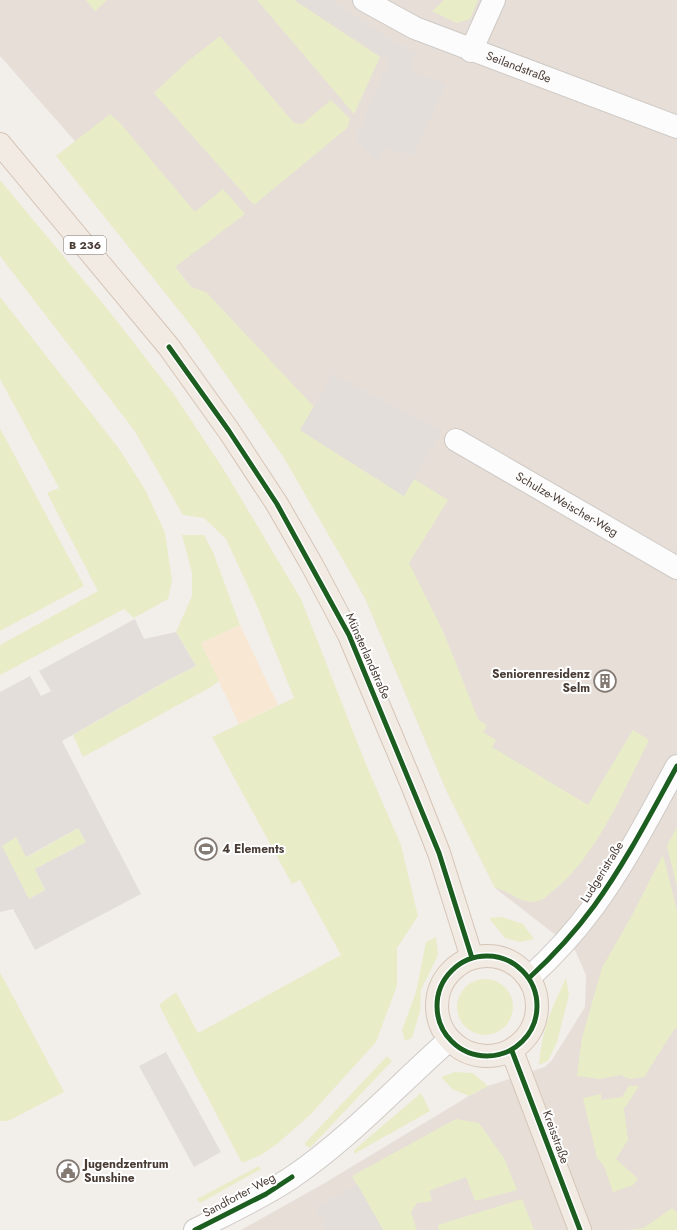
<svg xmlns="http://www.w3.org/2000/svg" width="677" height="1230" viewBox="0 0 677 1230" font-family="Jost,sans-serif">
<rect width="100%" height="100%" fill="#f2eeea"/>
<path fill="#e6ded7" d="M0,0H677V1230H241L323,1184L469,1096L488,1086L545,1067L552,1060L585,1007L586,975L575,950L495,888L447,792L365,598L191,287L74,140L0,56Z"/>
<path fill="#e8edc8" d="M86,0H107L95,11Z
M257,0H294L380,57L354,114Z
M444,0H478L470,19L457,23L432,11Z
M220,36L294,123L302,124L331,100L350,119L347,128L254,205L154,93L188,61Z
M110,114L120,123L195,212L223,189L245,214L175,267L191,287L206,292L314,407L300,430L404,496L414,479L448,500L409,563L443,631L478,719L487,726L483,732L496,740L492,747L588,805L633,730L649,740C625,788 594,862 550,893C548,895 544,899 541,900C523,907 511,891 495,888L447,792L365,598L284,458L193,328L56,156Z
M0,180L109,311L173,393L224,470L301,599L365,762L401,845L418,916L397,948V986L376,1042L310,1115L277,1144L261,1155L242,1163L159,1005L176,992L198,1033L341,955L300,880L292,884L212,737L294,698L257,606L226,539L204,518L183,515L134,430L0,256Z
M0,297L120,450L146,491L165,533L172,581L168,599L134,618L124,609L0,675V645L98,591L47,493L59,488L0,379Z
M0,428L84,586L0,631Z
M182,535H204L213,552L240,625L201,643L219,681L211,687L83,757L73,735L168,680L196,666L176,632L192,596V573Z
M677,827V887L667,846Z
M78,828L86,842L35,869L45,890L29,899L1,846L16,837L27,857Z
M663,855L677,911V1029L675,1028L644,1077L629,1079L621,1075L599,1079L577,1076L582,1038L602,968L631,917Z
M502,917L523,924L534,939L520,942L505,938L489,918Z
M436,937L438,955L421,990L420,1011L412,1038L405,1041L402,1030L416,992L426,942Z
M0,972L64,1092L8,1121H0Z
M566,978L569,995L557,1042L548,1061L539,1065C542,1029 551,1010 566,978Z
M457 1007a28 28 0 1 1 56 0a28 28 0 1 1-56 0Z
M387,1056L392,1061L310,1148L304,1144Z
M455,1072L473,1073L488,1086L469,1096L452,1089L441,1077Z
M629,1086H639L624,1109L628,1140L616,1159L638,1179L633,1185L613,1192L604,1166L597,1158L583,1098L601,1094V1100L622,1097Z
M421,1093L430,1111L354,1154V1150Z
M456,1119L479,1123L504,1158L517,1190L475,1201L466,1177L429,1191L432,1201L417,1203L411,1212L417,1230H383L352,1176Z
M259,1166L261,1169L200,1203L197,1199Z
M522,1199L534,1230H439L438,1225Z
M672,1208L677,1212V1230H628L644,1228Z"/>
<path fill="#f8e7d2" d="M240,625L278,705L239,724L201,643Z"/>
<path fill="#e4dedb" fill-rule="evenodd" d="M295,0H330L391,40L416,52L411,71L446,84L412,156L385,147L376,162L356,138L389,61Z
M333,374L442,431L404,496L300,430Z
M135,619L144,639L176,632L196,666L168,680L62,741L141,894L35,950L13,909L0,912V692L30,676L41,696L51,691L39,671ZM78,828L86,842L35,869L45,890L29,899L2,846L16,837L26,857Z
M166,1052L221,1152L194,1167L139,1066Z
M357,1184L383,1230H327L316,1208Z"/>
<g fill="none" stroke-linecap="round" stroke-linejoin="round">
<g stroke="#cecac6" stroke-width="24">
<g id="minor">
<path id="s1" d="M364,0L415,28L677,127"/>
<path d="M471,51L494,0"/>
<path id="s2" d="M456,440L677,568"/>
<path d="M529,978C553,956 575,932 594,906C626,862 651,813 677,766"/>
<path d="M195,1230C228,1213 261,1198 291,1178C349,1139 397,1086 449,1040"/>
</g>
</g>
<g stroke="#d6c5b6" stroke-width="24">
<path id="major" d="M0,144L169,347L229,431L277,504L312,565L349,635L413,787L439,853L472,958
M437 1006a50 50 0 1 1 100 0a50 50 0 1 1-100 0Z
M512,1051L580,1230"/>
</g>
<use href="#minor" stroke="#fdfcfc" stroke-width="22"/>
<use href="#major" stroke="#f1ebe4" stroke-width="22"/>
<g stroke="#fff" stroke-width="8">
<path id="cycleway" d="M169,347L229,431L277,504L349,635L439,853L472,958
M437 1006a50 50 0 1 1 100 0a50 50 0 1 1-100 0Z
M529,978C553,956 575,932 594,906C626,862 651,813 677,766
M512,1051L580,1230
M195,1230L266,1194L292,1177"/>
</g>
<use href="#cycleway" stroke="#1b5e20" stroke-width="5"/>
</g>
<defs>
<g id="building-ring" transform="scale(1.15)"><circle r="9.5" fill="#fff" stroke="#847a74" stroke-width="1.5"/><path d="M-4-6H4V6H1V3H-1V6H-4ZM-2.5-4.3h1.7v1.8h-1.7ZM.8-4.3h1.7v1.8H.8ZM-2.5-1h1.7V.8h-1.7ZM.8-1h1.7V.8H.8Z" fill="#847a74"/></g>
<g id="stadium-ring" transform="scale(1.15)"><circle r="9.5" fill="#fff" stroke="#847a74" stroke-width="1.5"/><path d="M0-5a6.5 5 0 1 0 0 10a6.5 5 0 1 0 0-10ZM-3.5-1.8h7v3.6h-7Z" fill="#847a74"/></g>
<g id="civic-ring" transform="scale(1.15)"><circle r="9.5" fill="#fff" stroke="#847a74" stroke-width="1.5"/><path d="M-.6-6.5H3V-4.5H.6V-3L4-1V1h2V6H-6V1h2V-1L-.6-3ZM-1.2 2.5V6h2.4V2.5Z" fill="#847a74"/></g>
</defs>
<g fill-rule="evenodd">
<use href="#building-ring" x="605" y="681"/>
<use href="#stadium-ring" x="206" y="849"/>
<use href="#civic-ring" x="68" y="1171"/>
</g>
<g text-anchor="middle" stroke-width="4" stroke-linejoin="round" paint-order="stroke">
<rect fill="#fff" stroke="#807672" stroke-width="1" x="64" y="236" width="42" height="18" rx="3"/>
<g font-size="11" font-weight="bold" fill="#493c35">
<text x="85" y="249">B 236</text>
</g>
<g font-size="12" fill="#493c35" stroke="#fff">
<text dy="4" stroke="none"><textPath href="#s1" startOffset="169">Seilandstraße</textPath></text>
<text dy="4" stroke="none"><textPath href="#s2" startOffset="128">Schulze-Weischer-Weg</textPath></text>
<text transform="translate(368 656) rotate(66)" y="4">Münsterlandstraße</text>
<text transform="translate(602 872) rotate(-58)" y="4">Ludgeristraße</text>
<text transform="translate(556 1137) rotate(70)" y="4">Kreisstraße</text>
<text transform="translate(239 1195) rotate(-28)" y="4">Sandforter Weg</text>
</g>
<g font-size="12" font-weight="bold" fill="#493c35" stroke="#fff" text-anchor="start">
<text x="590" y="678" text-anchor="end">Seniorenresidenz<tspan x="590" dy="14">Selm</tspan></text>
<text x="222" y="853">4 Elements</text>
<text x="84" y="1168">Jugendzentrum<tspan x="84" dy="14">Sunshine</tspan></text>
</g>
</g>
</svg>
